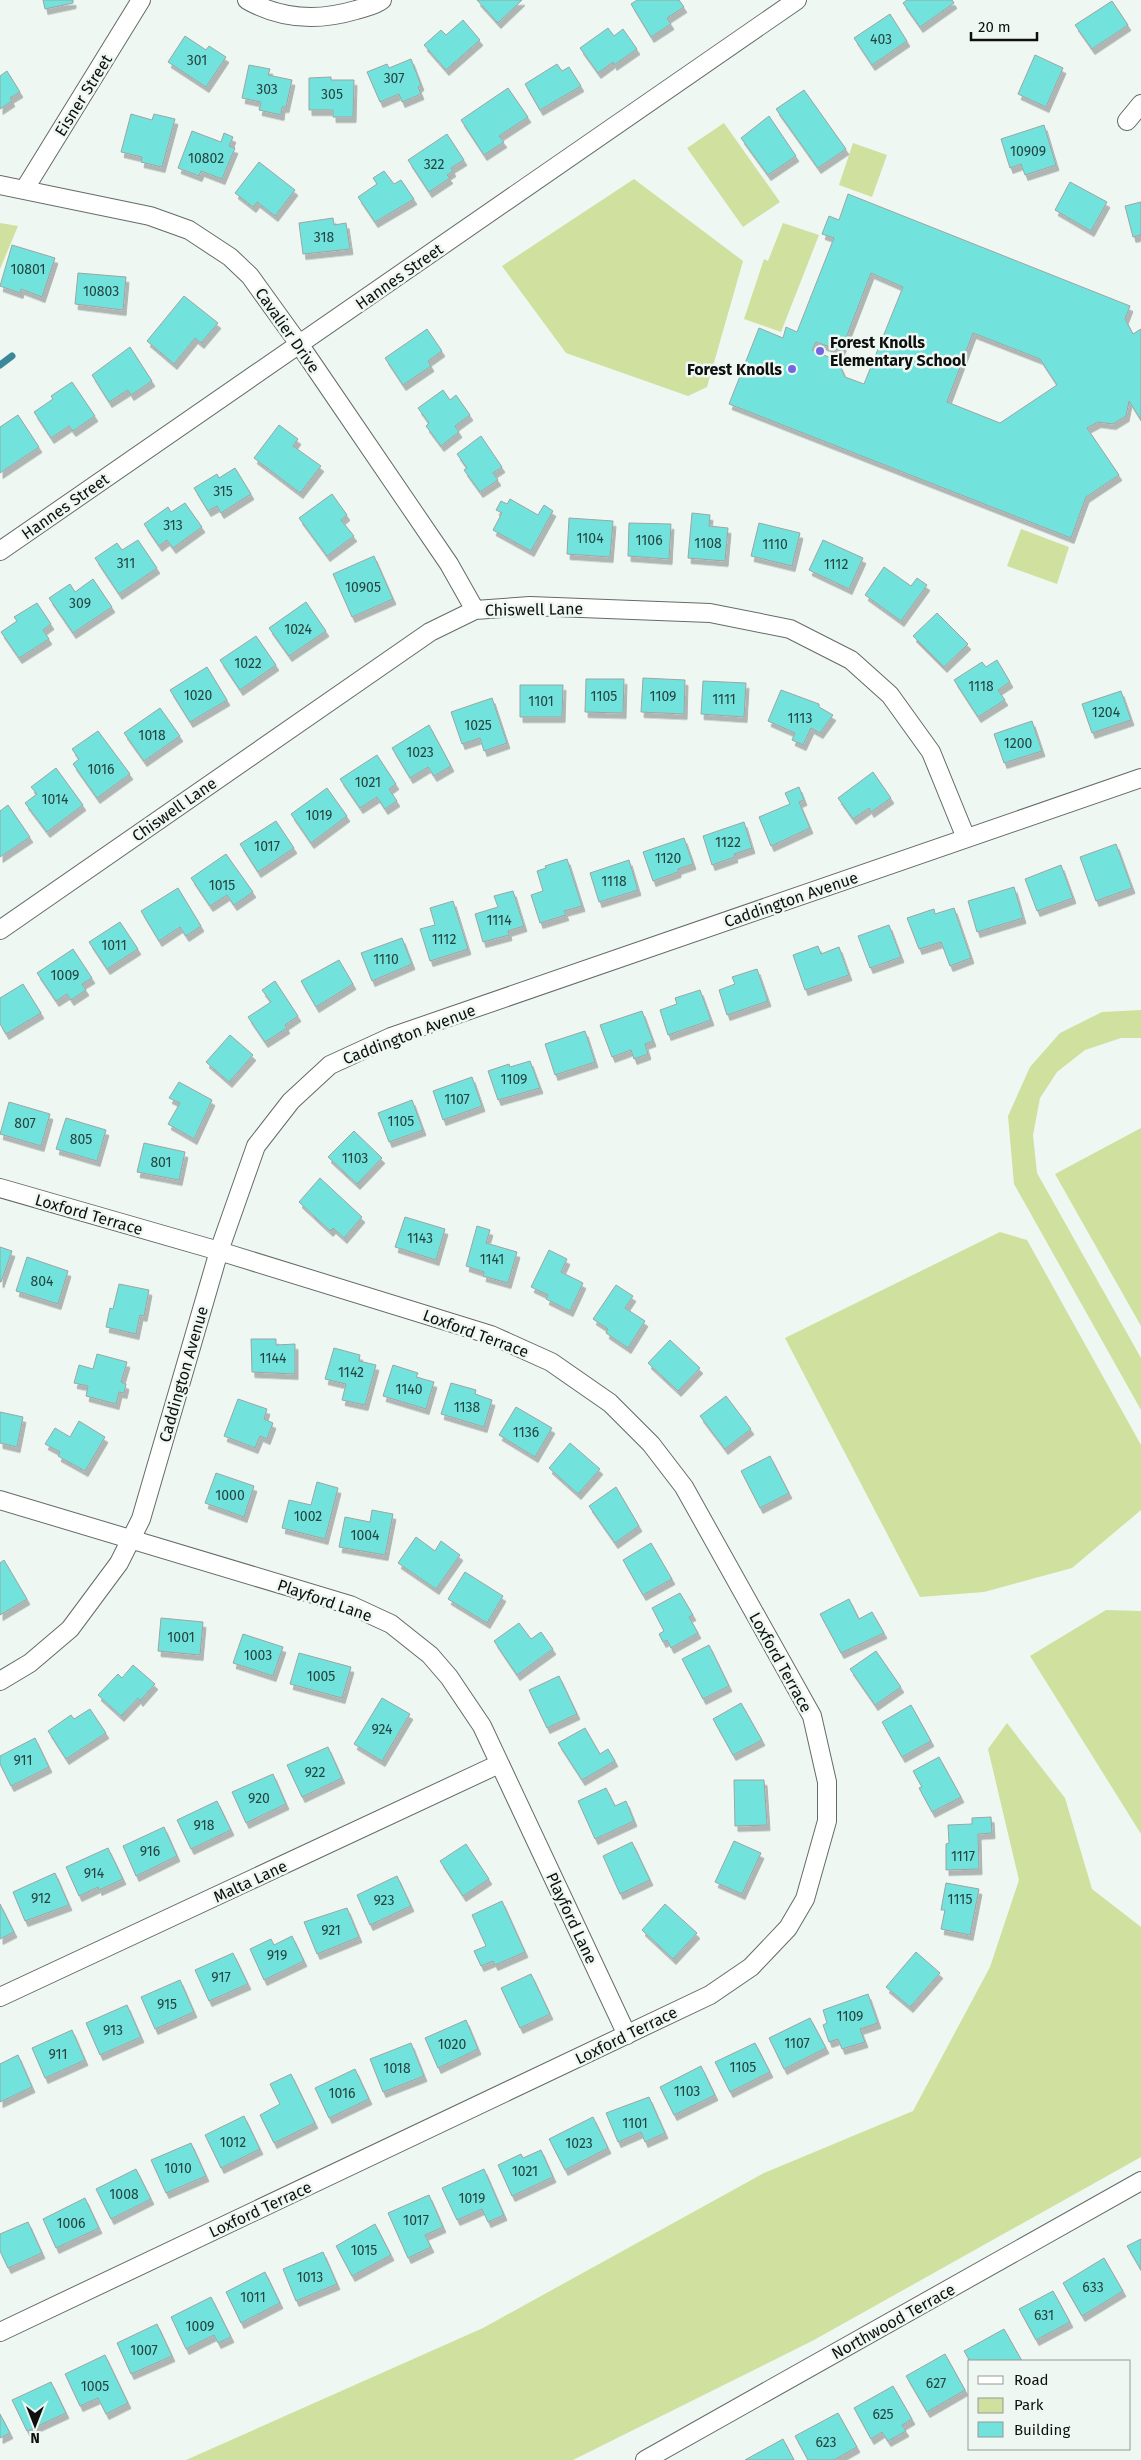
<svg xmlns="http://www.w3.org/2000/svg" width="1141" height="2460" viewBox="0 0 1141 2460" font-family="'Fira Sans',sans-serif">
<defs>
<filter id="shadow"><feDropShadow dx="3" dy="5.5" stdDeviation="0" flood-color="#0004"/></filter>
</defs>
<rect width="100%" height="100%" fill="#eff7f3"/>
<path fill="#cfe09f" d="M724,123L780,202L743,227L687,148Z
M853,143L887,155L872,197L839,185Z
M634,179L743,261L707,387L688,396L566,353L502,266Z
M0,223L18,226L0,269Z
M783,223L819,235L781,332L744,319L764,259L768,261Z
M1021,529L1069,547L1057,584L1007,566Z
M1141,1010V1038H1121L1085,1050L1057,1072L1040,1098L1033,1135L1037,1173L1141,1358V1410L1014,1184L1008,1116L1030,1067L1060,1033L1102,1012Z
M1141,1128V1326L1055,1174Z
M1000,1232L1027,1240L1141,1445V1510L1072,1568L984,1592L920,1597L785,1338Z
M1106,1610L1141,1611V1834L1030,1656Z
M1007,1723L1065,1798L1092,1889L1141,1927V2157L814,2340L573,2460H186L483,2328L764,2173L913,2111L990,1967L1019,1880L988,1749Z"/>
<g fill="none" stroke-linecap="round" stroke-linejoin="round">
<path stroke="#3a8898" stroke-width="7" d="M0,365L12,356"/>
</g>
<path fill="#71e3dc" stroke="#9ca5a4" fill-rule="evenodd" filter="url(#shadow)" d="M43,0H73V3L45,9Z
M477,0H522L498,23Z
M637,0H679L684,7L667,18L671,24L651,37L631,4Z
M907,0H952L954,3L920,27L903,3Z
M1112,1L1128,25L1092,49L1075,25Z
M890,14L907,41L872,65L854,38Z
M463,20L480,40L446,70L424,45L441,30L446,35Z
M608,28L614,36L623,29L637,49L614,65L613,62L598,73L580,48Z
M185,36L206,50L209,46L226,57L206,87L168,62Z
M1035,55L1063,68L1046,107L1018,94Z
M411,59L421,85L418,87L421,94L402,102L399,94L380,102L367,72L387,64L389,68Z
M557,64L562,71L569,67L581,86L540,110L525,84Z
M249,65L270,69L268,75L292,80L286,107H282L281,115L259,110L261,102L242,98Z
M7,71L20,92L10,98L12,101L0,109V76Z
M331,77V80H354L353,117H333V110H309V78Z
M508,88L528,117L499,136L504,142L484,155L461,120Z
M804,90L846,149L818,168L776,109Z
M131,114L152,120L154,114L175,119L162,167L141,162L142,157L121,152Z
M769,116L796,156L768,175L741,138Z
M1044,125L1056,165L1025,175L1021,164L1010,168L1001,139Z
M192,131L221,142L224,133L233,137L229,146L235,148L222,179L201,171L199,176L178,168Z
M447,134L464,160L451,168L453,171L447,175L450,178L429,192L408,160Z
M259,162L295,190L275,216L257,202L253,207L235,193Z
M384,171L394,184L401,180L414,199L375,222L358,197L377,184L373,178Z
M1070,182L1107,202L1091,231L1055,210Z
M848,194L1130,306L1125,319L1133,334L1141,329V420L1129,401L1126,416L1113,424L1098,422L1087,428L1119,475L1086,497L1071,538L729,404L759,328L783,338L786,327L797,332L834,238L822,234L829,216L839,220ZM871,273L903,287L864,384L845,377L838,361L812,350L816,342L841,351ZM973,333L1040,359L1057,385L1000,423L947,402Z
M1141,202V235L1133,237L1125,206Z
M333,218L334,225L346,223L350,249L303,254L299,223Z
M12,245L55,258L42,297L21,289L20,293L0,286Z
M78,273L126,277L123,310L75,304Z
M184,296L218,323L201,343L195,338L174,364L147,341Z
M427,329L442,351L428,361L431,366L403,385L385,358Z
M130,347L152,381L131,395L128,390L109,402L92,375Z
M72,382L95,416L73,431L69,426L51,438L34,412L53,399L51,396Z
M443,390L450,400L456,395L470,415L455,426L459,432L441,446L426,426L429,423L418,408Z
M18,415L39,447L0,473V427Z
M279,425L298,439L293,446L321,466L300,493L254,458Z
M481,436L502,467L493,473L498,480L480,492L464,470L467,468L457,454Z
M235,468L251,494L221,513L217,506L208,511L194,488L217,474L219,478Z
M332,494L347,515L341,520L354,536L327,556L299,518Z
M510,499L538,515L544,505L553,511L531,551L493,530L502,513L496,510L501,501L507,504Z
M185,503L202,527L173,548L167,540L159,546L144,524L168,507L171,512Z
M692,513L710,515L709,526L728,528L725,561L688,558Z
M569,518L613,521L610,557L567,554Z
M629,523L671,524L669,559L628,556Z
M759,523L800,533L792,566L751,556Z
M138,540L157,568L119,594L95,558L117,543L122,550Z
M823,540L863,558L849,589L809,570Z
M374,556L393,599L352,617L333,574Z
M884,567L911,586L917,578L927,585L901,621L865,595Z
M93,579L112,607L73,633L49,598L70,584L75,592Z
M306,602L326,631L289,656L269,628Z
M37,603L51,624L43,630L49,639L19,658L1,632L17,621L14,617Z
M937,613L968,644L944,667L913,636Z
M256,636L276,665L240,690L220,660Z
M997,660L1010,682L998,690L1005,700L978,717L954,680L982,662L986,667Z
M207,667L227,700L190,722L170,690Z
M643,678L685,680L684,714L641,712Z
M586,679H624L623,713L585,712Z
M703,681L746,683L744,717L701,714Z
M520,685H563L562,717H520Z
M781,690L819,704V707L833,715L820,733L811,728L803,745L792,740L795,733L768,721Z
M1121,691L1131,720L1092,733L1082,704Z
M492,698L507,743L484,751L480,738L462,744L451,712Z
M160,708L180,736L144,761L124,733Z
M1032,721L1042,751L1004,763L994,734Z
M429,725L451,766L434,776L428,767L410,778L392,748Z
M98,731L130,774L97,798L73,764L79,759L72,749Z
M377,755L396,784L389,789L397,801L385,809L377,797L360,808L340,779Z
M56,768L83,805L47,832L25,803L37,794L31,787Z
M873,772L891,798L871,812L869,808L853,819L838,798Z
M799,787L804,800L799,802L810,828L771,846L759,817L790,804L785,793Z
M327,788L347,816L311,843L291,814Z
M8,805L30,837L0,857V811Z
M276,821L294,848L258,872L240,844Z
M744,822L752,848L734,854L735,857L712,865L703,836Z
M684,838L693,864L678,869V872L653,881L643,852Z
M1116,844L1132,888L1096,901L1080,857Z
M226,854L253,892L234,905L227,895L210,906L191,878Z
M567,859L582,906L564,911L566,915L540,923L531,895L543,891L537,871L546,868L545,866Z
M629,860L638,890L599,902L590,873Z
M1061,865L1073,898L1037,911L1025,879Z
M1014,887L1023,918L977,932L968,901Z
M178,888L201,926L186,936L180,927L159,941L141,911Z
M513,891L524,926L508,931L509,935L483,942L475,914L498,907L494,896Z
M453,901L468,949L430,961L420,929L435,925L430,908Z
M954,908L971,958L950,966L941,942L919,949L907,918L934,909L935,914Z
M120,922L138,949L107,969L89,942Z
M889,925L901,957L870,968L858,936Z
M402,938L412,964L372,981L361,953Z
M818,946L821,954L839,947L849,975L805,990L793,955Z
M73,949L92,978L82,984L86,990L71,1000L67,994L56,1001L37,973Z
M339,960L353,984L316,1007L301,981Z
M757,969L768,1001L727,1015L719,990L735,984L732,977Z
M275,981L298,1016L285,1025L287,1028L265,1042L248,1017L271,1002L262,990Z
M23,984L41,1013L6,1034L0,1024V998Z
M700,990L711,1020L668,1035L660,1010L677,1004L675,998Z
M642,1011L653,1041L645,1044L648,1054L634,1059L631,1050L612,1057L600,1025Z
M585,1031L595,1062L555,1075L545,1044Z
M230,1035L253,1055L229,1082L206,1062Z
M530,1061L540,1088L498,1100L488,1071L509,1064L510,1067Z
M472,1077L482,1106L443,1120L433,1091Z
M179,1082L212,1100L194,1139L168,1124L180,1103L169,1098Z
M412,1100L423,1130L389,1142L378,1113Z
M9,1102L50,1114L41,1146L0,1134Z
M66,1118L106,1130L97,1161L56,1149Z
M354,1131L382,1158L357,1184L328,1157Z
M144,1143L185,1152L179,1180L137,1172Z
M320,1178L362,1217L344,1238L333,1228L330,1231L299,1202Z
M405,1217L445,1229L436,1260L395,1247Z
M477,1226L490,1230L486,1243L517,1252L508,1283L483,1276L484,1272L466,1266Z
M0,1247L12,1251L1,1282H0Z
M549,1250L567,1259L561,1272L583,1283L570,1311L546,1299L548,1295L531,1287Z
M27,1257L68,1271L58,1304L16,1291Z
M119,1284L149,1290L144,1316L140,1315L136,1334L106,1327L110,1308L113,1309Z
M616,1285L633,1296L625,1308L645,1321L628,1348L606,1333L608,1329L593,1319Z
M251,1339H276V1345L295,1344V1374L252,1372Z
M670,1340L700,1368L678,1391L648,1363Z
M334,1348L360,1355L359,1361L376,1365L365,1405L342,1400L346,1384L325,1379Z
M97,1354L127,1362L121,1382L126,1384L124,1393L119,1392L116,1404L86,1396L88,1386L74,1383L79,1365L93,1369Z
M393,1365L418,1373L416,1377L434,1382L426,1409L383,1396Z
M451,1383L476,1390L475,1394L492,1400L484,1427L441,1414Z
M726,1396L751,1429L725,1449L700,1416Z
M238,1399L267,1409L264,1419L273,1423L267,1439L260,1436L255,1448L224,1436Z
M516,1407L552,1428L535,1457L499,1435Z
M0,1412L23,1417L17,1447L0,1443Z
M79,1421L105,1437L85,1471L58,1456L60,1452L45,1444L55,1428L70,1437Z
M570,1443L600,1469L578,1494L549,1468Z
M770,1456L789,1493L760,1508L741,1471Z
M216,1473L254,1486L244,1517L205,1503Z
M317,1482L338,1488L325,1539L282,1528L289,1500L311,1505Z
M616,1487L639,1526L615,1543L589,1506Z
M372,1510L393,1514L385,1555L339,1547L345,1517L370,1522Z
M416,1537L435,1551L441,1541L460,1555L436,1589L398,1563Z
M651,1543L672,1579L643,1595L623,1560Z
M4,1560L27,1599L0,1615V1563Z
M465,1572L503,1596L487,1623L448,1599Z
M680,1593L693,1615L689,1617L698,1633L671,1648L667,1640L663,1642L659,1634L664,1631L652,1608Z
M849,1599L859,1619L872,1612L884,1633L841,1653L820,1614Z
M161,1618L203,1622L200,1655L158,1651Z
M519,1623L531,1639L541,1632L553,1649L517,1675L494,1641Z
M243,1634L283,1647L273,1676L233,1663Z
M709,1645L729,1686L703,1699L682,1659Z
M876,1651L901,1687L875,1705L850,1669Z
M299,1653L351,1667L342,1698L290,1684Z
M133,1665L155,1684L140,1701L138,1698L121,1716L98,1695L118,1674L122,1678Z
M559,1676L577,1714L547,1728L529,1690Z
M382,1698L410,1714L382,1761L354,1744Z
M741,1703L762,1740L733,1755L713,1719Z
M911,1705L931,1741L902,1757L882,1722Z
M90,1709L106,1733L66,1759L48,1731L71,1715L74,1719Z
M585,1728L600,1754L608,1749L615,1761L582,1780L558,1743Z
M35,1738L49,1767L11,1786L0,1764V1756Z
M328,1747L342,1778L302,1797L287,1765Z
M939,1757L961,1797L932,1812L919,1788L922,1787L913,1771Z
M273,1774L286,1804L246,1823L232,1792Z
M734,1780H764L767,1825L735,1826Z
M606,1788L615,1806L626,1801L634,1821L595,1839L578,1801Z
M217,1801L231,1830L191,1849L177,1820Z
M991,1817L992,1833L978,1834L979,1869L946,1870V1844L949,1843L948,1825L972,1824V1818Z
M164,1827L177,1856L136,1876L123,1846Z
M734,1841L761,1853L742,1894L715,1882Z
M632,1842L650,1880L620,1894L603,1856Z
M466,1844L489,1879L463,1896L440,1861Z
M108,1848L123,1879L99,1890L98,1887L79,1896L66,1867Z
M55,1873L69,1905L25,1921L13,1892Z
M397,1876L411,1906L370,1925L357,1895Z
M946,1883L979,1889L970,1935L941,1929L945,1910H941Z
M502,1901L525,1952L495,1965L493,1961L481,1966L474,1951L486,1946L472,1915Z
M0,1904L14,1932L0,1939Z
M665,1904L697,1933L673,1959L642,1930Z
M347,1908L359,1937L317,1954L304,1922Z
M292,1936L304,1961L264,1980L250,1949L271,1939L274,1945Z
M916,1952L940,1973L910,2007L886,1987Z
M233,1953L248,1984L209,2001L195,1970Z
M531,1974L550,2014L520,2028L501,1988Z
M180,1980L194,2012L155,2029L141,1997Z
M868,1994L878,2023L860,2029L865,2042L842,2049L838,2039L829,2042L823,2025L827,2023L823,2010Z
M127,2005L141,2037L100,2055L86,2023Z
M810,2018L826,2048L784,2069L769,2038Z
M466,2020L478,2049L438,2068L425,2038Z
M72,2030L85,2060L45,2078L32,2048Z
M411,2043L424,2076L383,2092L370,2059Z
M755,2043L770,2072L730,2092L715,2062Z
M18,2055L32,2087L0,2102V2064Z
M701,2066L715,2095L674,2115L660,2087Z
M355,2069L369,2099L329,2118L315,2088Z
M291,2074L315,2123L274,2143L260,2115L280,2104L270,2084Z
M649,2097L665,2133L645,2142L641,2132L618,2142L606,2113Z
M244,2116L260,2149L221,2168L205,2135Z
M593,2117L608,2148L565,2170L549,2139Z
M191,2143L206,2176L166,2193L151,2160Z
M541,2150L553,2177L512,2196L498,2165L521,2154L523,2158Z
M136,2169L151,2199L111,2219L96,2189Z
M484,2169L504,2215L488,2222L482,2209L457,2220L442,2188Z
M429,2195L443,2227L425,2235L431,2247L408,2258L388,2213Z
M85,2198L99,2228L56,2248L43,2219Z
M28,2222L42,2253L8,2268L0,2251V2234Z
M375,2224L391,2255L352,2276L336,2246Z
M1141,2239V2270L1127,2246Z
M323,2252L337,2284L296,2301L283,2269Z
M1104,2258L1123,2291L1082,2316L1063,2283Z
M265,2272L280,2303L241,2323L226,2292Z
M1053,2291L1070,2322L1036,2340L1019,2309Z
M211,2297L231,2337L218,2343L214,2335L186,2349L171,2317Z
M157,2324L172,2356L131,2374L117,2343Z
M1004,2329L1022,2361H970L964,2351Z
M945,2354L965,2390L927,2412L906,2376Z
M105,2355L128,2403L106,2414L98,2398L80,2406L65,2374Z
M51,2382L66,2413L27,2431L12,2400Z
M893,2386L912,2419L902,2425L906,2431L888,2441L882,2432L871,2439L854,2408Z
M838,2413L857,2447L834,2460H808L795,2436Z
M0,2414L10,2433L0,2438Z
M783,2439L794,2460H745Z"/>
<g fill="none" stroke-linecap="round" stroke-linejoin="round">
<g stroke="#646b68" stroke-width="20">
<path id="minor" d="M247,0C282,20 319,21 356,10C365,7 375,6 382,0
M1127,121L1141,104
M0,185L150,216L189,230L230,257L250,276L299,344L449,564L475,610
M24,190L141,0
M0,551L797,0
M0,930L430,632L475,610L530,606L710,613L790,629L851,660L890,695L931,752L966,838
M0,1188L219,1251L491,1335L551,1362L610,1403L651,1444L684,1487L812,1716L827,1782V1821L805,1899L788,1928L751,1967L710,1995L0,2332
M0,1500L350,1605L391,1624L430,1655L449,1677L482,1726L627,2035
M0,1681L30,1663L70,1629L119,1563L141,1519L219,1251L256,1146L291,1101L330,1065L391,1037L1141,778
M0,1997L499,1764
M645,2460L1141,2181"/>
</g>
<use href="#minor" stroke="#fff" stroke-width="18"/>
</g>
<g fill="#7266e1" stroke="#eff7f3" stroke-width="2">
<circle cx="820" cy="351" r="5"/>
<circle cx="792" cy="369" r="5"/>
</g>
<g text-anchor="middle" stroke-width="5" stroke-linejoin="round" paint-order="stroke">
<g font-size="14" fill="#264542">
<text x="881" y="44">403</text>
<text x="197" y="65">301</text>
<text x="394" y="83">307</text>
<text x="267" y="94">303</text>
<text x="332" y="99">305</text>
<text x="1028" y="156">10909</text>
<text x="206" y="163">10802</text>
<text x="434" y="169">322</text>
<text x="324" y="242">318</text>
<text x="28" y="274">10801</text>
<text x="101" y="296">10803</text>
<text x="223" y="496">315</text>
<text x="173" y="530">313</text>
<text x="590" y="543">1104</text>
<text x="649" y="545">1106</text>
<text x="708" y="548">1108</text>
<text x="775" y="549">1110</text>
<text x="126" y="568">311</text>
<text x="836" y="569">1112</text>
<text x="363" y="592">10905</text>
<text x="80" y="608">309</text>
<text x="298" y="634">1024</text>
<text x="248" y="668">1022</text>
<text x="981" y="691">1118</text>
<text x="198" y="700">1020</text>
<text x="604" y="701">1105</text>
<text x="663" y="701">1109</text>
<text x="724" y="704">1111</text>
<text x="541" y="706">1101</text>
<text x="1106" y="717">1204</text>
<text x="800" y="723">1113</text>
<text x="478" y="730">1025</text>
<text x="152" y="740">1018</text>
<text x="1018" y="748">1200</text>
<text x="420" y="757">1023</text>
<text x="101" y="774">1016</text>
<text x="368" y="787">1021</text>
<text x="55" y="804">1014</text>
<text x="319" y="820">1019</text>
<text x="728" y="847">1122</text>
<text x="267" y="851">1017</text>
<text x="668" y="863">1120</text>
<text x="614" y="886">1118</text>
<text x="222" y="890">1015</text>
<text x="499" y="925">1114</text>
<text x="444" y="944">1112</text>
<text x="114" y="950">1011</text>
<text x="386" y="964">1110</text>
<text x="65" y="980">1009</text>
<text x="514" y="1084">1109</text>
<text x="457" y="1104">1107</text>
<text x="401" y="1126">1105</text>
<text x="25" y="1128">807</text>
<text x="81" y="1144">805</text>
<text x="355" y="1163">1103</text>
<text x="161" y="1167">801</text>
<text x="420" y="1243">1143</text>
<text x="492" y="1264">1141</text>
<text x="42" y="1286">804</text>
<text x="273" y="1363">1144</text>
<text x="351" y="1377">1142</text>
<text x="409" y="1394">1140</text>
<text x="467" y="1412">1138</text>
<text x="526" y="1437">1136</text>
<text x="230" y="1500">1000</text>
<text x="308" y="1521">1002</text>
<text x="365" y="1540">1004</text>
<text x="181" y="1642">1001</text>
<text x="258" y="1660">1003</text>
<text x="321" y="1681">1005</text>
<text x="382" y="1734">924</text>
<text x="23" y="1765">911</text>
<text x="315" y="1777">922</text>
<text x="259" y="1803">920</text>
<text x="204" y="1830">918</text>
<text x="150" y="1856">916</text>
<text x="963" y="1861">1117</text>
<text x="94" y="1878">914</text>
<text x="41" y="1903">912</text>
<text x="960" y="1904">1115</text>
<text x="384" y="1905">923</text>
<text x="331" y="1935">921</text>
<text x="277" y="1960">919</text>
<text x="221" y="1982">917</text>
<text x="167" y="2009">915</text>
<text x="850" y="2021">1109</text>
<text x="113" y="2035">913</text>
<text x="797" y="2048">1107</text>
<text x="452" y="2049">1020</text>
<text x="58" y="2059">911</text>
<text x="743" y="2072">1105</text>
<text x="397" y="2073">1018</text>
<text x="687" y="2096">1103</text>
<text x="342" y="2098">1016</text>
<text x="635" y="2128">1101</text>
<text x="233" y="2147">1012</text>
<text x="579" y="2148">1023</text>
<text x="178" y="2173">1010</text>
<text x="525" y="2176">1021</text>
<text x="124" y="2199">1008</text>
<text x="472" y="2203">1019</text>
<text x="416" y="2225">1017</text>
<text x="71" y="2228">1006</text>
<text x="364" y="2255">1015</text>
<text x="310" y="2282">1013</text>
<text x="1093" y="2292">633</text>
<text x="253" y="2302">1011</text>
<text x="1044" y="2320">631</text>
<text x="200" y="2331">1009</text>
<text x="144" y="2355">1007</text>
<text x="936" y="2388">627</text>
<text x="95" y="2391">1005</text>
<text x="883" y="2419">625</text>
<text x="826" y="2447">623</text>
</g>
<g font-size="16" fill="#0d100e" stroke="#eff7f3">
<text transform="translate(83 95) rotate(-58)" y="6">Eisner Street</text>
<text transform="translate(399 276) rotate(-35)" y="6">Hannes Street</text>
<text transform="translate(288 330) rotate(55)" y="6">Cavalier Drive</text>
<text transform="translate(65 506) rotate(-35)" y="6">Hannes Street</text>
<text transform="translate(534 609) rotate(-1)" y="6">Chiswell Lane</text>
<text transform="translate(174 809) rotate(-35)" y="6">Chiswell Lane</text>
<text transform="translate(791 899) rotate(-19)" y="6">Caddington Avenue</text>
<text transform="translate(409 1034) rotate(-21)" y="6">Caddington Avenue</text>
<text transform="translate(89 1214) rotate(16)" y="6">Loxford Terrace</text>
<text transform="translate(476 1333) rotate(20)" y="6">Loxford Terrace</text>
<text transform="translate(183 1374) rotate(-74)" y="6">Caddington Avenue</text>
<text transform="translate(325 1600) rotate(19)" y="6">Playford Lane</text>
<text transform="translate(781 1662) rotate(61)" y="6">Loxford Terrace</text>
<text transform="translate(250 1881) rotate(-25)" y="6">Malta Lane</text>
<text transform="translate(572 1918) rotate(65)" y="6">Playford Lane</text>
<text transform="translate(626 2035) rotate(-26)" y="6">Loxford Terrace</text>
<text transform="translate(260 2209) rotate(-25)" y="6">Loxford Terrace</text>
<text transform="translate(893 2321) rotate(-29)" y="6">Northwood Terrace</text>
</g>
<g font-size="16" font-weight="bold" fill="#0d100e" stroke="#eff7f3" text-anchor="start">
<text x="830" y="348">Forest Knolls<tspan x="830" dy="18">Elementary School</tspan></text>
<text x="782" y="375" text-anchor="end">Forest Knolls</text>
</g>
</g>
<rect x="968" y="2360" width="162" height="90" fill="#eff7f3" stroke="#959b97"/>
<rect x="978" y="2376" width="25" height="8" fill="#ffffff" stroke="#959b97"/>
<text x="1014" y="2385" font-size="15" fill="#0d100e">Road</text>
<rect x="978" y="2398" width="25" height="15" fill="#cfe09f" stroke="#959b97"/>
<text x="1014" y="2410" font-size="15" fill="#0d100e">Park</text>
<rect x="978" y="2422" width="25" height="15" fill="#71e3dc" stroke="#959b97"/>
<text x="1014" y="2435" font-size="15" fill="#0d100e">Building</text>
<g transform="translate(35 2425) rotate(180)" stroke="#eff7f3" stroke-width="4" paint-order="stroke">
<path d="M0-4L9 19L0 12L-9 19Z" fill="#0d100e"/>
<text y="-8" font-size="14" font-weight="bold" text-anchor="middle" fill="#0d100e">N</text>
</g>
<path d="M971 32v8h66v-8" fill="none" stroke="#0d100e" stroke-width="2.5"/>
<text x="978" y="32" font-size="15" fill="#0d100e" stroke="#eff7f3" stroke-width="4" paint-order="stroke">20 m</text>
</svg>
